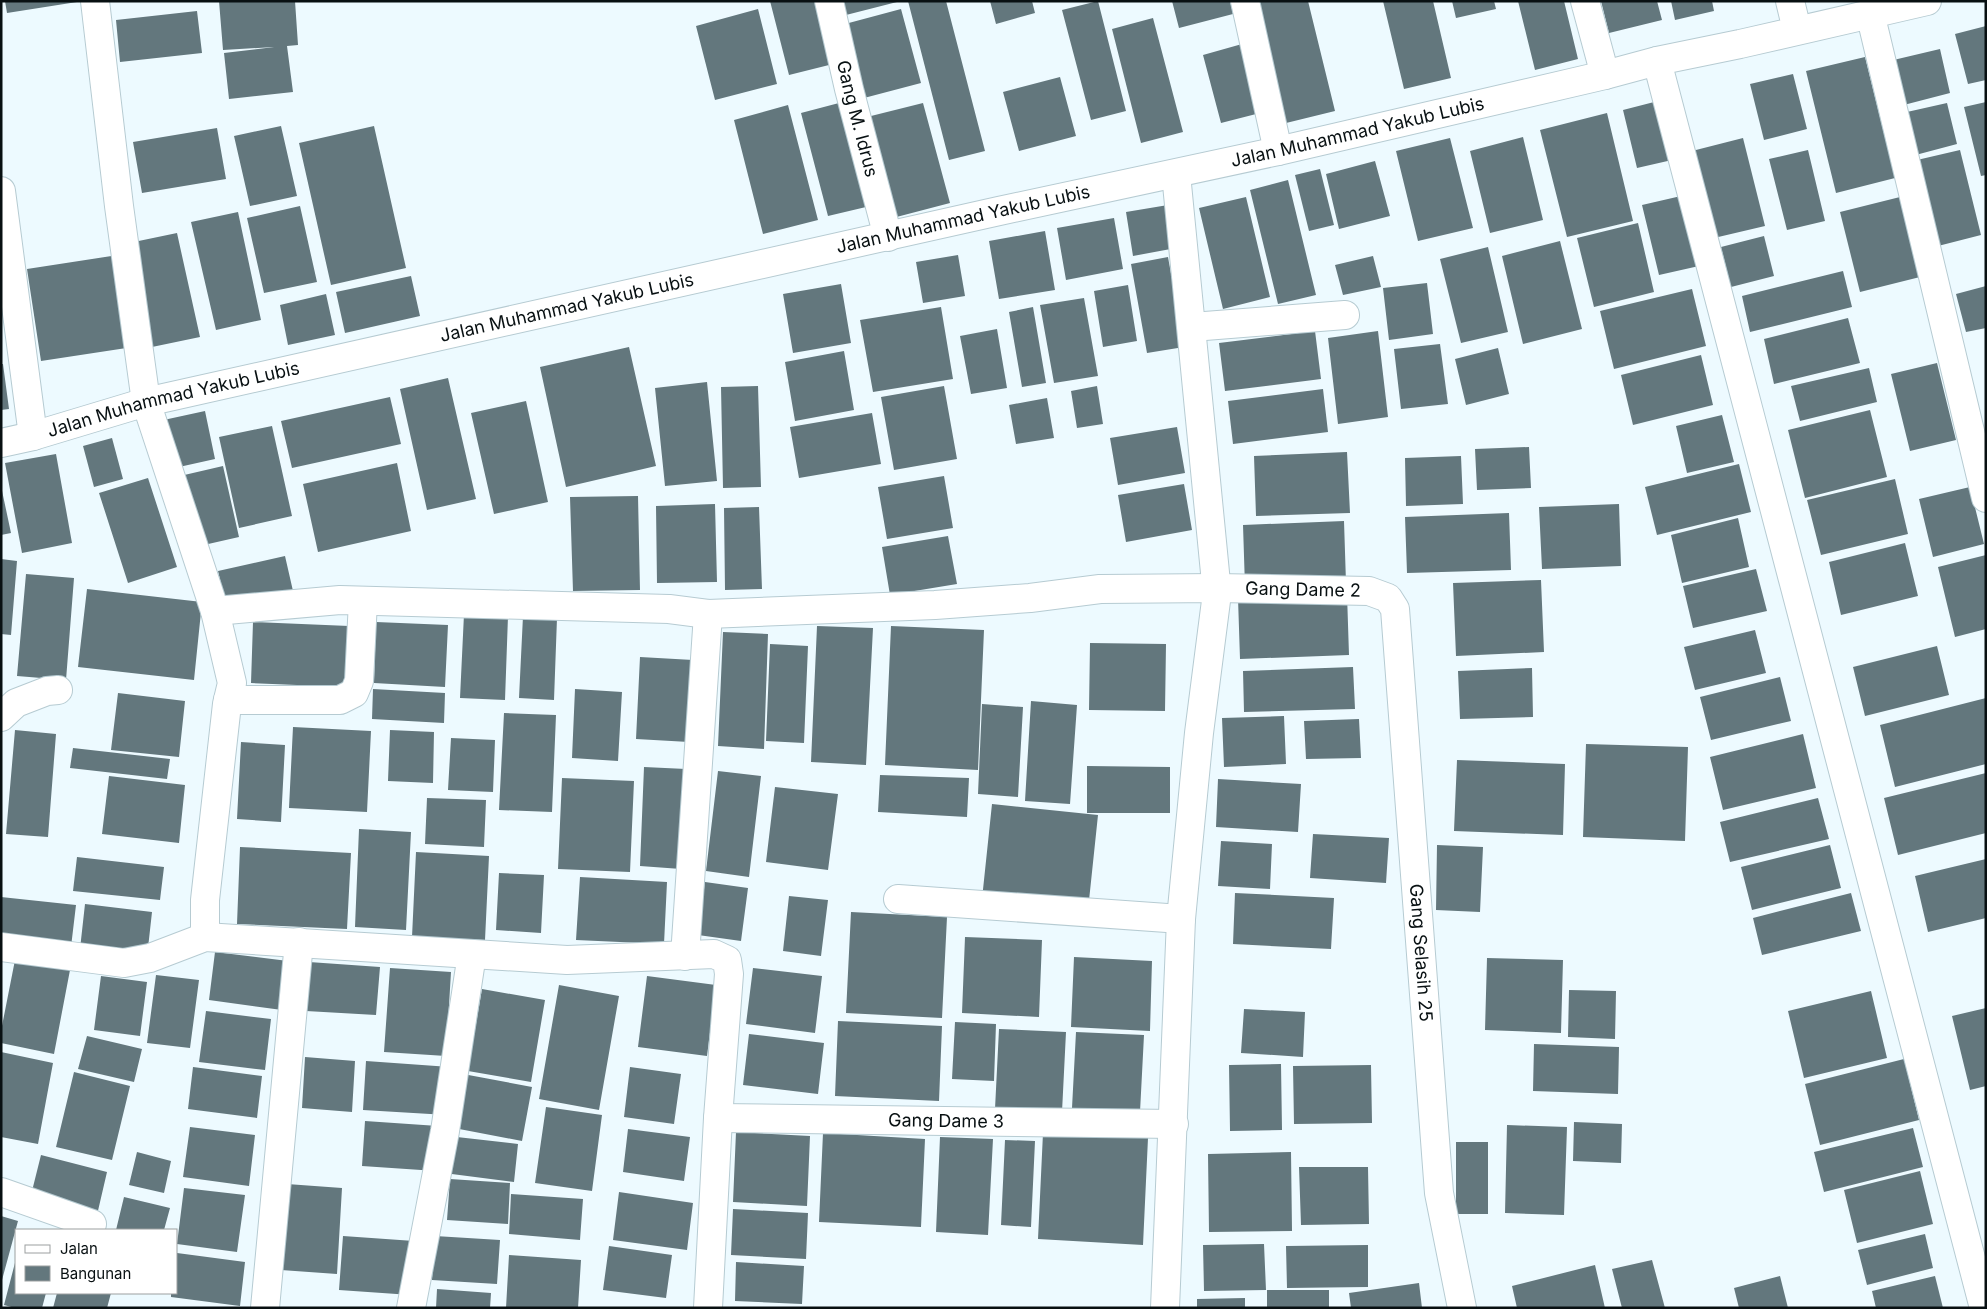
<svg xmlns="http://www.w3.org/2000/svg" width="1987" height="1309" viewBox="0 0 1987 1309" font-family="Inter,sans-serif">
<rect width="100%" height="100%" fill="#edfaff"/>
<path fill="#63777d" d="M5,1H77V2L7,13Z
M219,1H295L298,45L287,46L293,92L229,99L224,53L274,47L223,50Z
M770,1H821L837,63L789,75Z
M842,1H897V2L846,15Z
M908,1H946L985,151L949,160Z
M990,1H1032L1035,13L996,24Z
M1098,1L1126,111L1091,120L1062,10Z
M1172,1H1230L1233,14L1179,28Z
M1253,1H1308L1335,111L1282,124Z
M1383,1H1433L1451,78L1404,89Z
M1452,1H1494L1496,9L1456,18Z
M1518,1H1564L1578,59L1535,70Z
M1601,1H1657L1662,20L1609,33Z
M1671,1H1712L1714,11L1675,20Z
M758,9L777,84L715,100L696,26Z
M901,9L921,83L864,98L845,24Z
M197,11L202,53L120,62L116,20Z
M1153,18L1183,132L1141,143L1112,29Z
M1986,26V80L1968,84L1955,34Z
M1242,44L1260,113L1221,123L1203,55Z
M1940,49L1950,93L1896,107L1885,62Z
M1865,57L1895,178L1836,193L1806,71Z
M1793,74L1807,129L1764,140L1750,84Z
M1060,77L1076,136L1019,151L1003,92Z
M1658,101L1672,160L1637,168L1623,110Z
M1986,102V175L1981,176L1964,107Z
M839,103L866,207L828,216L801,113Z
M923,103L950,203L885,220L859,119Z
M1947,103L1957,144L1908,157L1898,114Z
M788,105L818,220L763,234L734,120Z
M1607,113L1633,221L1567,237L1540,130Z
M281,126L297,196L250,206L234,136Z
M374,126L406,268L331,285L299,143Z
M217,128L226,179L142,193L133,142Z
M1523,137L1543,220L1490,233L1470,151Z
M1450,138L1473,228L1418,241L1396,151Z
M1743,138L1765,226L1714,238L1692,151Z
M1808,150L1825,221L1787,230L1769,159Z
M1960,150L1981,235L1938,246L1917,160Z
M1375,161L1390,216L1339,229L1326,174Z
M1320,169L1334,225L1309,231L1295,175Z
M1288,180L1316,295L1278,304L1250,190Z
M1681,196L1699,266L1659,275L1642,205Z
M1246,197L1270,297L1223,309L1199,208Z
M1900,197L1920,277L1860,292L1840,212Z
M1168,205L1176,248L1133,256L1126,212Z
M300,206L317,282L264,293L247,218Z
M238,212L261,320L216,330L191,222Z
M1114,218L1123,269L1066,280L1057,228Z
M1638,223L1654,292L1594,307L1577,238Z
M1045,231L1055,290L999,299L989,241Z
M177,233L200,337L152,347L129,243Z
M1764,236L1774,276L1731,287L1721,247Z
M1560,241L1582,329L1523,344L1502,256Z
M1488,247L1508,332L1461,343L1440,259Z
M118,255L133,347L41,361L27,269Z
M958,255L965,296L923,303L916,262Z
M1373,256L1381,287L1343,295L1335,265Z
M1168,257L1184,347L1147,353L1131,264Z
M1843,271L1852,307L1750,332L1742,296Z
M411,276L420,316L345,333L336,292Z
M1427,283L1433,334L1389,340L1383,288Z
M841,284L851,343L793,353L783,294Z
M1128,285L1137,341L1103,347L1094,291Z
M1986,286V328L1966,332L1956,294Z
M1692,289L1706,346L1614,369L1600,311Z
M326,294L335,335L288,345L280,305Z
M1084,298L1098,376L1054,383L1040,305Z
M941,307L953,379L873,392L860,320Z
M1033,307L1046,383L1022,387L1009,312Z
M1848,318L1860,363L1774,384L1764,339Z
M997,329L1007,388L971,394L960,336Z
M1315,331L1321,379L1225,391L1219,343Z
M1378,331L1388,417L1338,424L1328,338Z
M1440,344L1448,404L1401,409L1394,349Z
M629,347L656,466L566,487L540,367Z
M1498,348L1509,394L1466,405L1455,359Z
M844,351L854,410L795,421L785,362Z
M1701,355L1713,405L1633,425L1621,375Z
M1937,363L1956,440L1910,451L1891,374Z
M1,364H3L9,409L1,410Z
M1869,368L1877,402L1800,421L1791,386Z
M448,378L476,499L427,510L400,389Z
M707,382L717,481L665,486L655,388Z
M758,386L761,487L723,488L721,387Z
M944,386L957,459L894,470L881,397Z
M1097,386L1103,424L1077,428L1071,391Z
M1323,389L1328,432L1233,444L1228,401Z
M390,397L401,444L292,468L281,421Z
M1047,398L1054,438L1016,444L1009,405Z
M526,401L548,502L494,514L471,413Z
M1870,410L1887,477L1805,498L1788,430Z
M205,411L215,459L170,469L159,421Z
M872,413L881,464L799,478L790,427Z
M1722,415L1734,462L1687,473L1676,426Z
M272,426L292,516L239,528L219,437Z
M1177,427L1185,473L1118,485L1110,438Z
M112,438L123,479L94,487L83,446Z
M1529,447L1531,488L1477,490L1475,449Z
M1347,452L1350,513L1256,516L1254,456Z
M56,454L72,543L22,553L5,463Z
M1461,456L1463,504L1406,506L1405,458Z
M397,463L411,531L318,552L303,484Z
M1739,464L1751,512L1657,535L1645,487Z
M223,466L239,537L195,547L180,476Z
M944,476L953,528L887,539L878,487Z
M148,478L177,567L128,583L99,493Z
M1895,479L1908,534L1821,555L1807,500Z
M1184,484L1192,530L1126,542L1118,495Z
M1,486L11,533L1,535Z
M1970,487L1984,544L1933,557L1919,499Z
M638,496L640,590L573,591L570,497Z
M715,504L717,582L657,583L656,506Z
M1619,504L1621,566L1542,569L1539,507Z
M759,507L762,589L725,590L724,508Z
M1509,513L1511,570L1407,573L1405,517Z
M1738,518L1749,567L1682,583L1671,535Z
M1344,521L1346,583L1245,587L1243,525Z
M948,536L957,584L890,595L882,547Z
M1905,543L1918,596L1841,615L1829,562Z
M1986,555V629L1955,637L1938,567Z
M285,556L293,591L226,605L218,571Z
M1,559L17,561L11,635L1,634Z
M1756,569L1767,611L1693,628L1683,586Z
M26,574L74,578L66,680L17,676Z
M1541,580L1544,652L1456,656L1453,583Z
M87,589L202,602L194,680L78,667Z
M1347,594L1349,655L1240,659L1238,598Z
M464,614L508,616L505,700L460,698Z
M523,616L557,618L554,700L519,698Z
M253,622L349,626L346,687L251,683Z
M376,622L448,625L445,687L374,683Z
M817,626L873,628L866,765L811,762Z
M891,626L984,630L978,770L885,765Z
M1755,630L1766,673L1695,690L1684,647Z
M723,632L768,634L764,749L718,746Z
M1090,643L1166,644L1165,711L1089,710Z
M770,644L808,646L804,743L766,741Z
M1937,646L1949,695L1865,716L1853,667Z
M640,657L693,660L689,742L636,739Z
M1353,667L1355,709L1244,712L1243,671Z
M1532,668L1533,717L1460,719L1458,671Z
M1780,677L1791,721L1711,740L1700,697Z
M373,689L445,693L444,723L372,719Z
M575,689L622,692L618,761L572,758Z
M118,693L185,701L179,757L111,750Z
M1986,698V764L1895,787L1880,725Z
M1031,701L1077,705L1070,804L1025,801Z
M982,704L1023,707L1018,797L978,794Z
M504,713L556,715L552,812L499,810Z
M1284,716L1286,764L1224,767L1222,718Z
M1359,719L1361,758L1306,759L1304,721Z
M293,727L371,731L367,812L289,808Z
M15,730L56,734L48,837L6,834Z
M390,730L434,732L433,783L388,781Z
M1803,734L1816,788L1723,810L1710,757Z
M451,738L495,740L493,792L448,790Z
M241,742L285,745L281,822L237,819Z
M1586,744L1688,747L1685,841L1583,837Z
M73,748L170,759L167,779L70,768Z
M1457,760L1565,764L1563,835L1454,831Z
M1087,766L1170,767V813H1087Z
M644,767L686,769L681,869L640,866Z
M718,771L761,776L749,877L706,871Z
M1986,773V833L1898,855L1884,798Z
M880,775L969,778L967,817L878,812Z
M109,776L185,785L179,843L102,834Z
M562,778L634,781L630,872L558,869Z
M1218,779L1301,784L1298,832L1216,827Z
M775,787L838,794L828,870L766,862Z
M427,798L486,800L484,847L425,844Z
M1818,798L1829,839L1730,862L1720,822Z
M992,804L1098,815L1088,910L982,899Z
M359,829L411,832L406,930L355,927Z
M1313,834L1389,838L1386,883L1310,878Z
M1221,841L1272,844L1270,889L1218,886Z
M1437,845L1483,847L1480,912L1436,910Z
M1830,845L1841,888L1752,910L1741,867Z
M240,847L351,853L347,929L237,924Z
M416,852L489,856L485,940L412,937Z
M77,857L164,867L160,900L73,891Z
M1986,859V918L1928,932L1915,876Z
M499,873L544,875L541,933L496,930Z
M580,877L667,882L664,944L576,940Z
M705,882L748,888L741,941L698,935Z
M1235,893L1334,898L1331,949L1233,944Z
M1851,893L1861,931L1762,955L1753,918Z
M789,896L828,900L821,956L783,951Z
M1,897L76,905L71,947L1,939Z
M85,904L152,912L147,957L80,949Z
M851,912L947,917L942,1018L846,1013Z
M965,937L1042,940L1039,1017L962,1013Z
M215,952L288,961L282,1010L209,1000Z
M1074,957L1152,961L1150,1031L1071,1027Z
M1487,958L1563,960L1561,1033L1485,1030Z
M15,960L70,970L54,1054L1,1043V1031Z
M309,962L380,967L376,1015L306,1011Z
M390,968L451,972L446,1056L384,1052Z
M753,968L822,976L815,1033L746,1024Z
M156,975L199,980L190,1048L147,1043Z
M101,976L147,982L140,1036L94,1030Z
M647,976L716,985L707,1056L638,1047Z
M559,985L619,996L599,1110L539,1099Z
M482,989L545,1000L531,1082L468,1071Z
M1569,990L1616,991L1615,1039L1568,1037Z
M1871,991L1887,1058L1804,1078L1788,1011Z
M1986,1008V1086L1970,1090L1952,1016Z
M1244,1009L1305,1012L1303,1057L1241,1053Z
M206,1011L271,1019L265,1070L199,1062Z
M838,1021L942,1026L939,1101L835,1096Z
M955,1022L996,1024L994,1081L952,1079Z
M999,1029L1066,1032L1062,1112L995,1109Z
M1076,1032L1144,1035L1140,1112L1072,1108Z
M749,1034L824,1043L818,1094L743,1085Z
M87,1036L142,1049L134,1082L78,1069Z
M1534,1044L1619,1047L1618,1094L1533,1091Z
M1,1052L53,1063L38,1144L1,1137Z
M305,1057L355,1061L352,1112L302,1108Z
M1904,1059L1919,1120L1820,1145L1805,1084Z
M366,1061L450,1067L447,1115L363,1110Z
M1281,1064L1282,1130L1230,1131L1229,1065Z
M1371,1065L1372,1123L1294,1124L1293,1066Z
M193,1067L262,1076L257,1118L188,1109Z
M630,1067L681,1074L674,1124L624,1117Z
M74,1072L130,1086L112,1160L56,1147Z
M463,1074L532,1087L522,1141L454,1128Z
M546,1107L602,1115L592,1191L535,1183Z
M365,1121L438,1126L436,1171L362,1166Z
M1574,1122L1622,1124L1621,1163L1573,1161Z
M1507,1125L1567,1127L1564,1215L1505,1213Z
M190,1127L255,1135L249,1186L183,1177Z
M1913,1128L1923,1167L1824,1192L1814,1152Z
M628,1129L690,1137L684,1181L623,1172Z
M736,1132L810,1136L807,1206L733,1202Z
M823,1133L925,1139L921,1227L819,1222Z
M1043,1133L1148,1138L1143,1245L1038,1239Z
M448,1136L518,1144L514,1182L444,1173Z
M940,1137L993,1139L988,1235L936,1232Z
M1005,1140L1035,1141L1031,1227L1001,1225Z
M1456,1142H1488V1214H1456Z
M137,1152L171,1161L164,1193L129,1185Z
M1291,1152L1292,1231L1209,1232L1208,1154Z
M41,1155L107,1172L97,1215L30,1199Z
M1299,1167H1368L1369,1224L1301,1225Z
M1920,1171L1933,1224L1857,1243L1844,1190Z
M450,1179L510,1183L508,1224L447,1220Z
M287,1184L342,1188L337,1274L281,1270Z
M184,1188L245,1195L237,1252L177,1244Z
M619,1192L693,1203L687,1250L613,1240Z
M511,1194L583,1199L580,1240L509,1234Z
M124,1197L170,1208L164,1230H116Z
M733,1209L808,1213L806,1259L731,1255Z
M1,1216L18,1221L2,1280H1Z
M1925,1234L1933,1268L1867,1285L1858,1250Z
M343,1236L414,1241L411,1295L339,1290Z
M435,1236L500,1240L497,1284L432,1280Z
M1264,1244L1266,1290L1204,1291L1203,1245Z
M1368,1245V1287L1287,1288L1286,1246Z
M609,1246L672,1255L666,1298L603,1290Z
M177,1253L245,1262L240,1306L171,1297V1293H176Z
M509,1255L581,1260L578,1308H506Z
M16,1259V1293H46L42,1308H15L4,1305Z
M1652,1260L1665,1308H1622L1612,1269Z
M736,1262L804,1266L802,1304L735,1301Z
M1595,1265L1605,1308H1517L1512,1286Z
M1780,1276L1788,1308H1739L1734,1288Z
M1935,1276L1943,1308H1876L1872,1291Z
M1419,1283L1422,1308H1351L1349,1293Z
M437,1289L491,1293L490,1308H436Z
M1267,1290H1329V1308H1267Z
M57,1293H111L107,1308H53Z
M1245,1298V1308H1197V1299Z"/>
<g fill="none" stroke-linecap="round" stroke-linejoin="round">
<g stroke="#b6cbd2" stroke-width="30">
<g id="minor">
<path d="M95,1L119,206L146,402L215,611L232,683L227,704L205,900V937"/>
<path id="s1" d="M829,1L849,89L888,237"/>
<path d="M1245,1L1278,151"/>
<path d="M1585,1L1605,75"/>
<path d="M1790,1L1797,30"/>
<path d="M1870,13L1986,498"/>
<path d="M1657,61L1984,1308"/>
<path d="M1,191L33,436"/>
<path d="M1192,327L1345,315"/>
<path id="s2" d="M215,611L340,600L669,609L708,614L935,605L1030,598L1100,589L1217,588L1369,591L1388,598L1395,609L1439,1193L1462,1308"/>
<path d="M228,700H340L354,693L359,681L363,601"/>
<path d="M1,717L16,703L47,691L58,690"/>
<path d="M898,899L1181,919"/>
<path d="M1,947L124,963L150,958L205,937L567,960L714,954L727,960L729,974L718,1118L708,1308"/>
<path d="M685,956L708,614"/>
<path id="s3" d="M718,1118L1174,1124"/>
<path d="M1,1192L92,1224"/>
<path d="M265,1308L299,942"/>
<path d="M411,1308L445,1131L472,954"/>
<path d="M1165,1308L1181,919L1199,733L1217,593L1176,174"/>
</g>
</g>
<g stroke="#b6cbd2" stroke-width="30">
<g id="secondary">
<path id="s4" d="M1,443L33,436L146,402L999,211L1278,151L1605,75L1657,61L1740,44L1927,1"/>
</g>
</g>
<use href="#minor" stroke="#fff" stroke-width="28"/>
<use href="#secondary" stroke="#fff" stroke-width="28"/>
</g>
<g text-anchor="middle" stroke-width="4" stroke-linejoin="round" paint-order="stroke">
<g font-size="18" fill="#081012" stroke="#fff">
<text dy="6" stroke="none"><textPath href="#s1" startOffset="121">Gang M. Idrus</textPath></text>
<text dy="6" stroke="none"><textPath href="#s4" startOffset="1392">Jalan Muhammad Yakub Lubis</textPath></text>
<text dy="6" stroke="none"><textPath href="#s4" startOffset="988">Jalan Muhammad Yakub Lubis</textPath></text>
<text dy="6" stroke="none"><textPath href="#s4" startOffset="582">Jalan Muhammad Yakub Lubis</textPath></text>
<text dy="6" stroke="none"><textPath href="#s4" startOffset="178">Jalan Muhammad Yakub Lubis</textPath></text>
<text dy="6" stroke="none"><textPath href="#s2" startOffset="1090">Gang Dame 2</textPath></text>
<text dy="6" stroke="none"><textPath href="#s2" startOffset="1534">Gang Selasih 25</textPath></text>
<text dy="6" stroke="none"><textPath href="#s3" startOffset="228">Gang Dame 3</textPath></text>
</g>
</g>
<rect width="1987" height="1309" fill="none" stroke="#081012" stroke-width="5"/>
<rect x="15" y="1229" width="162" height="65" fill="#ffffff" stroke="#9c9fa0"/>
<rect x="25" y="1245" width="25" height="8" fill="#ffffff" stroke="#9c9fa0"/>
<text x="60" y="1254" font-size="15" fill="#081012">Jalan</text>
<rect x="25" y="1266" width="25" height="15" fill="#63777d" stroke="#9c9fa0"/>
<text x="60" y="1279" font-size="15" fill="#081012">Bangunan</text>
</svg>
